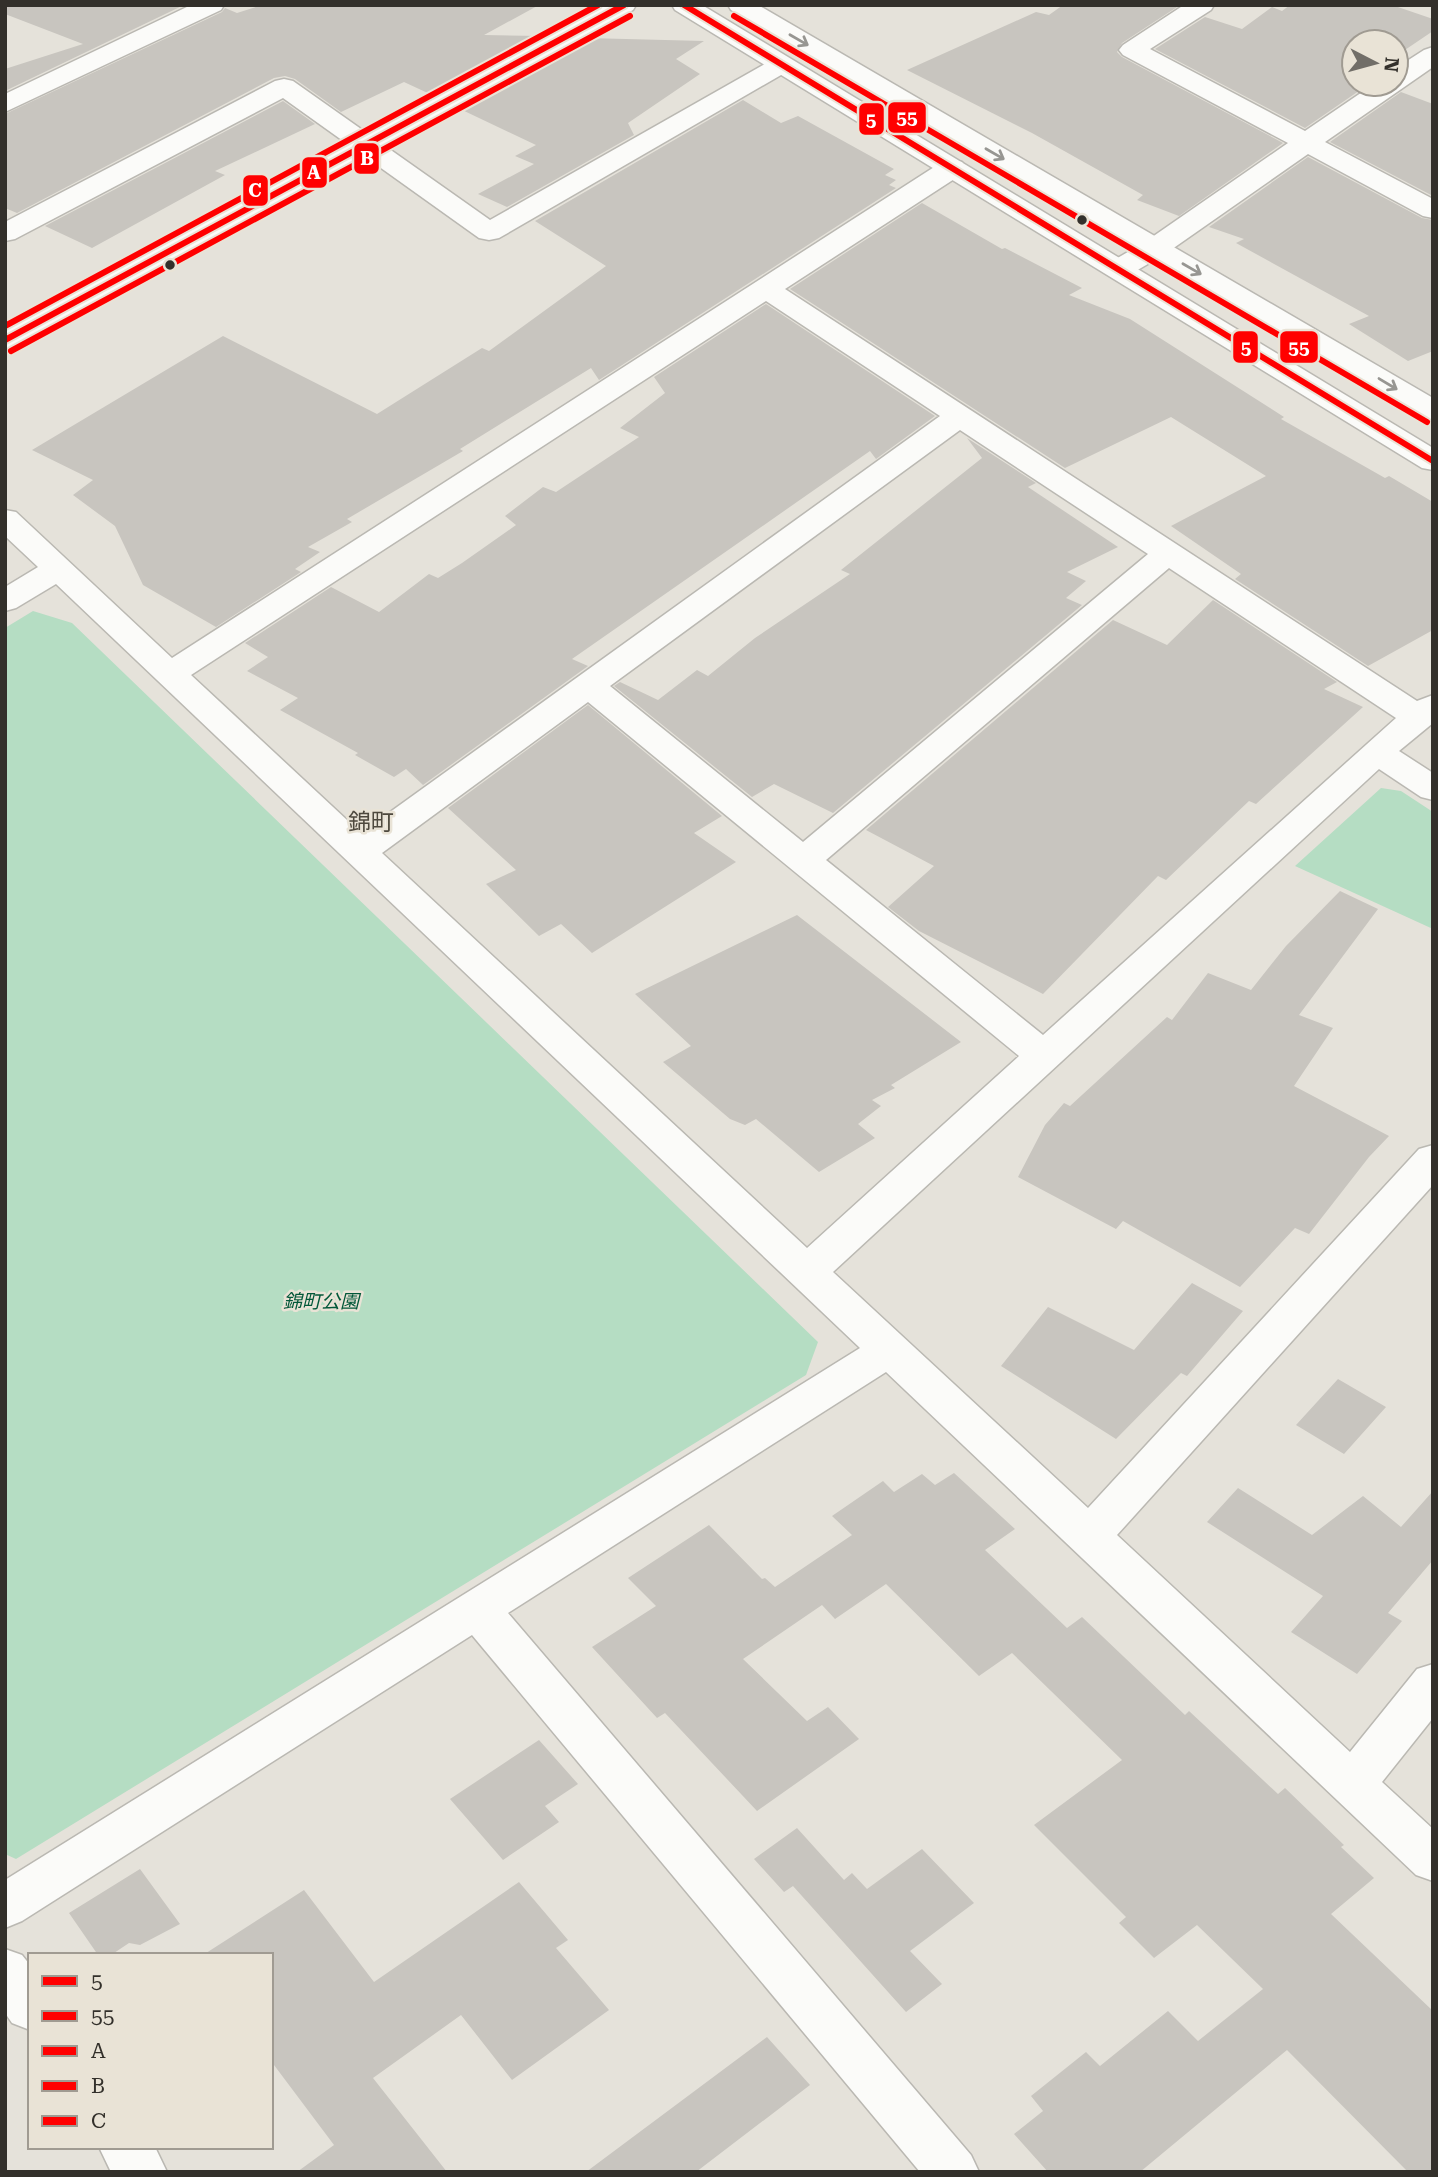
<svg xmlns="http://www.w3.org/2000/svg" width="1438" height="2177" viewBox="0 0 1438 2177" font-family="'Roboto Serif','Noto Sans JP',serif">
<rect width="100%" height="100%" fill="#e5e2da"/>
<path fill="#b5ddc3" d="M33,611L72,623L818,1342L806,1375L16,1859L5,1854V628Z
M1381,788L1401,791L1433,812V929L1295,866Z"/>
<path fill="#c8c5bf" d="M5,5H184L5,91V69L83,44L5,14Z
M262,5H539L484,35L541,36L432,95L404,82L341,112L295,79L285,76L274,78L17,213L5,208V114L222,12L225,8L237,13Z
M1063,5L1177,7L1122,43L1117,52L1122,57L1283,143L1179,216L1137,200L1143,195L1032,133L907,70L1036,12L1049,15Z
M1290,5H1392L1433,19V31L1396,56V42H1354V84H1369L1305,128L1155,49L1205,17L1242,29L1272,7L1282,11Z
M587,38L704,41L676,59L700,74L628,123L634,135L507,207L478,194L534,164L515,156L536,145L458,108Z
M1401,92L1433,104V196L1330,142Z
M743,100L781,123L798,116L894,169L885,175L896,180L889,185L896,188L599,380L591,368L460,449L463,451L347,519L352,522L308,547L320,552L295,569L301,572L216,627L143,585L115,526L73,495L93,480L32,450L223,336L377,414L482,348L489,351L606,266L535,221Z
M283,101L315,124L215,171L225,175L92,248L45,226Z
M1308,157L1422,218L1433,220V351L1408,361L1349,324L1369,316L1236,243L1244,239L1209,227Z
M922,203L1002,249L1005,248L1082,288L1069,295L1130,319L1284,417L1281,419L1385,478L1389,476L1433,502V630L1368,666L1235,579L1241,574L1171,526L1266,476L1171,417L1065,468L790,289Z
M766,304L935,416L876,459L870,451L572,659L588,666L423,785L406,769L394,777L355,755L358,753L280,710L298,698L247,671L268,657L245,643L331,587L379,612L429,574L438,578L462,563L516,525L505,516L543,487L556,492L639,437L620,428L665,393L654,377Z
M967,438L1036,483L1028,487L1118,547L1067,572L1086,581L1066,598L1082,605L833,813L774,784L752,797L614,686L620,682L658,700L697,670L708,676L755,638L850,574L841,570L982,458Z
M1213,600L1337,682L1324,689L1363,707L1256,804L1249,801L1166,880L1158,876L1043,994L919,931L888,907L934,866L866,830L1113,620L1167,645Z
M588,705L722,816L694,833L736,862L592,953L561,924L539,936L486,884L516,870L448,808Z
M1340,891L1378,909L1299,1015L1333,1028L1294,1086L1389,1136L1369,1157L1309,1234L1295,1228L1240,1287L1123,1221L1116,1229L1018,1177L1045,1125L1064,1103L1070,1106L1167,1017L1172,1020L1208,973L1251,990L1286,946Z
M797,915L961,1042L891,1085L895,1088L872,1100L881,1106L858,1124L875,1138L819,1172L756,1119L745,1125L730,1119L663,1062L691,1046L635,994Z
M1192,1283L1243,1311L1187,1376L1181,1373L1116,1439L1001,1366L1048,1307L1134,1350Z
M1338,1379L1386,1407L1344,1454L1296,1425Z
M954,1473L1015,1529L985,1550L1067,1628L1082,1617L1185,1715L1189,1711L1278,1794L1285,1788L1344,1845L1341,1847L1374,1878L1331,1914L1433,2011V2172H1408L1287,2050L1140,2172H1048L1014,2134L1043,2111L1031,2096L1086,2052L1100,2066L1168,2011L1198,2041L1263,1989L1197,1925L1154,1958L1119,1923L1126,1917L1034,1825L1122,1760L1012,1653L979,1676L886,1584L835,1619L822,1605L743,1659L807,1721L828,1707L859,1739L757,1811L665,1713L657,1718L592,1647L656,1606L628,1578L709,1525L762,1579L765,1578L775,1587L852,1535L832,1516L883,1481L894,1492L922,1474L935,1485Z
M1238,1488L1312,1535L1363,1496L1401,1527L1433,1491V1560L1388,1613L1402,1621L1357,1674L1291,1632L1323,1596L1207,1522Z
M539,1740L578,1784L545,1806L559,1822L503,1860L450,1799Z
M797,1828L844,1880L852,1873L867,1889L922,1849L974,1903L910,1951L942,1984L906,2012L793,1886L784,1892L754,1859Z
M140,1869L180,1924L140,1945L129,1943L111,1955H98L69,1913Z
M519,1882L568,1940L556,1948L609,2010L512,2080L461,2015L373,2078L447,2172H297L334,2145L271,2061V1955H203L304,1890L374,1982Z
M767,2037L810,2085L696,2172H586Z"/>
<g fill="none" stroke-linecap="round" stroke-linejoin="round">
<g stroke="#bab8b2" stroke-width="3">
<path id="street" d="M191,5H224L221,10L5,112V94Z
M1184,5H1214L1211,10L1150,49L1305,131L1374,84H1396V68L1424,50L1433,47V67L1325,142L1433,199V218L1423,216L1308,154L1165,254L1129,275L1119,278L1109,275L1105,269L1109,263L1145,242L1288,143L1123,55L1119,50L1123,45Z
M779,58L788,61L792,66L788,71L499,238L489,240L479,238L283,98L15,239L5,241V222L275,81L284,79L293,81L490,220L770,61Z
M952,160L962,162L966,168L962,174L785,289L1417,701L1433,695V723L1399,751L1433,773V800L1421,797L1379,769L833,1272L1088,1508L1419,1149L1433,1145V1185L1117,1535L1350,1752L1417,1669L1433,1664V1718L1382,1782L1433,1829V1881L1416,1875L886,1372L508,1613L971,2155L979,2172H920L472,1635L22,1921L5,1928V1880L860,1348L56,584L16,608L5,611V587L38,567L5,536V510L16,512L172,658L942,162ZM766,301L940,416L361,833L191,675ZM960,430L1148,554L803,842L610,686ZM1169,568L1396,718L1043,1035L826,860ZM588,702L1019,1056L807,1248L382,853Z
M5,1949L22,1955L30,1965V2030L12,2023L5,2013Z
M99,2147H155L167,2172H111Z"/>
</g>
<g stroke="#bab8b2" stroke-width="3">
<path id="secondary" d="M605,5H636L633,10L15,346L5,349V328Z
M672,5H702L1433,448V470L1422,468L675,10Z
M728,5H758L1433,398V420L1422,417L731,10Z"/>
</g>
<use href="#street" fill="#fbfbf9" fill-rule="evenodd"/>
<use href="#secondary" fill="#fbfbf9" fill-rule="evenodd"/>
<g stroke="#e9e3d6" stroke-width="10">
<path id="bus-1" d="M684,5L1433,461"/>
</g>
<g stroke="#e9e3d6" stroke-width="10">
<path id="bus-2" d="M734,16L1427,422"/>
</g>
<g stroke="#e9e3d6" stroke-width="10">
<path id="bus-3" d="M5,340L624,5"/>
</g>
<g stroke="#e9e3d6" stroke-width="10">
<path id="bus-4" d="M11,351L630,16"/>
</g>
<g stroke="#e9e3d6" stroke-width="10">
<path id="bus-5" d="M5,326L598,5"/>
</g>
<use href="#bus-1" stroke="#f00" stroke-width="6"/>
<use href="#bus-2" stroke="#f00" stroke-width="6"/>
<use href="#bus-3" stroke="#f00" stroke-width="6"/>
<use href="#bus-4" stroke="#f00" stroke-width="6"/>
<use href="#bus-5" stroke="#f00" stroke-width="6"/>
</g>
<defs><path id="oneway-shaft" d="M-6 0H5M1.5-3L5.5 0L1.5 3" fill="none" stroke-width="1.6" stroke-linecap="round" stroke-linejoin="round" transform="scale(1.75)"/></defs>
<g stroke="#979692">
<use href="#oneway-shaft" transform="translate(799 40) rotate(30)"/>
<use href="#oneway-shaft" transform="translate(995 154) rotate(30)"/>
<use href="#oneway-shaft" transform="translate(1192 269) rotate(30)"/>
<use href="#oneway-shaft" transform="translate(1388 384) rotate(31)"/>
</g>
<g fill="#33302b" stroke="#e9e3d6" stroke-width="2.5">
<circle cx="1082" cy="220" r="6"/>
<circle cx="170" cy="265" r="6"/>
</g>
<g text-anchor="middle" stroke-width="5" stroke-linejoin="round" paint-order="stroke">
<g font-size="19" font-style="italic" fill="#035839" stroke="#e9e3d6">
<text x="321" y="1308">錦町公園</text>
</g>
<g font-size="23" fill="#4e493e" stroke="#e9e3d6">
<text x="371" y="830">錦町</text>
</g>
</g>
<g stroke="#e9e3d6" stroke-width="2.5">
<rect x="887" y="101" width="40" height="33" rx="7" fill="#f00"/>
<rect x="858" y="102" width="27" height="34" rx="7" fill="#f00"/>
<rect x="353" y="142" width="27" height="33" rx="7" fill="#f00"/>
<rect x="301" y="156" width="27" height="33" rx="7" fill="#f00"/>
<rect x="242" y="174" width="27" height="33" rx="7" fill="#f00"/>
<rect x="1232" y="330" width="27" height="34" rx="7" fill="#f00"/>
<rect x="1279" y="330" width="40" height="34" rx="7" fill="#f00"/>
</g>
<g font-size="19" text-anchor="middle" font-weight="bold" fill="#fff">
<text x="907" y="124">55</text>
<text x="871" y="126">5</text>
<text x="367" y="165">B</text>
<text x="314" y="179">A</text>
<text x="255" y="197">C</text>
<text x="1246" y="354">5</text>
<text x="1299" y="354">55</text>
</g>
<rect width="1438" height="2177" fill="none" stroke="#33302b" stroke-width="14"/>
<rect x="28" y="1953" width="245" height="196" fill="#e9e3d6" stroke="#a09b92" stroke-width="2"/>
<rect x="42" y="1976" width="35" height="10" fill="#ff0000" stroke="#a09b92" stroke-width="2"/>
<text x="91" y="1988" font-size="21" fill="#33302b">5</text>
<rect x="42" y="2011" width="35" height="10" fill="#ff0000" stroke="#a09b92" stroke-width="2"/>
<text x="91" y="2023" font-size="21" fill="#33302b">55</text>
<rect x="42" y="2046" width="35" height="10" fill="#ff0000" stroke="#a09b92" stroke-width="2"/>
<text x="91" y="2058" font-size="21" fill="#33302b">A</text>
<rect x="42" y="2081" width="35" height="10" fill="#ff0000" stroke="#a09b92" stroke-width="2"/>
<text x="91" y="2093" font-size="21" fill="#33302b">B</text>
<rect x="42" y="2116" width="35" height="10" fill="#ff0000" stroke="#a09b92" stroke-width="2"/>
<text x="91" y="2128" font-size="21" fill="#33302b">C</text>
<g transform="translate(1375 63) rotate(96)"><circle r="33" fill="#e9e3d6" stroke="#a09b92" stroke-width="2"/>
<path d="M0-5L12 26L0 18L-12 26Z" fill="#716e68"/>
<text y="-10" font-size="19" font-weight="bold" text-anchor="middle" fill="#33302b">N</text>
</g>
</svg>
